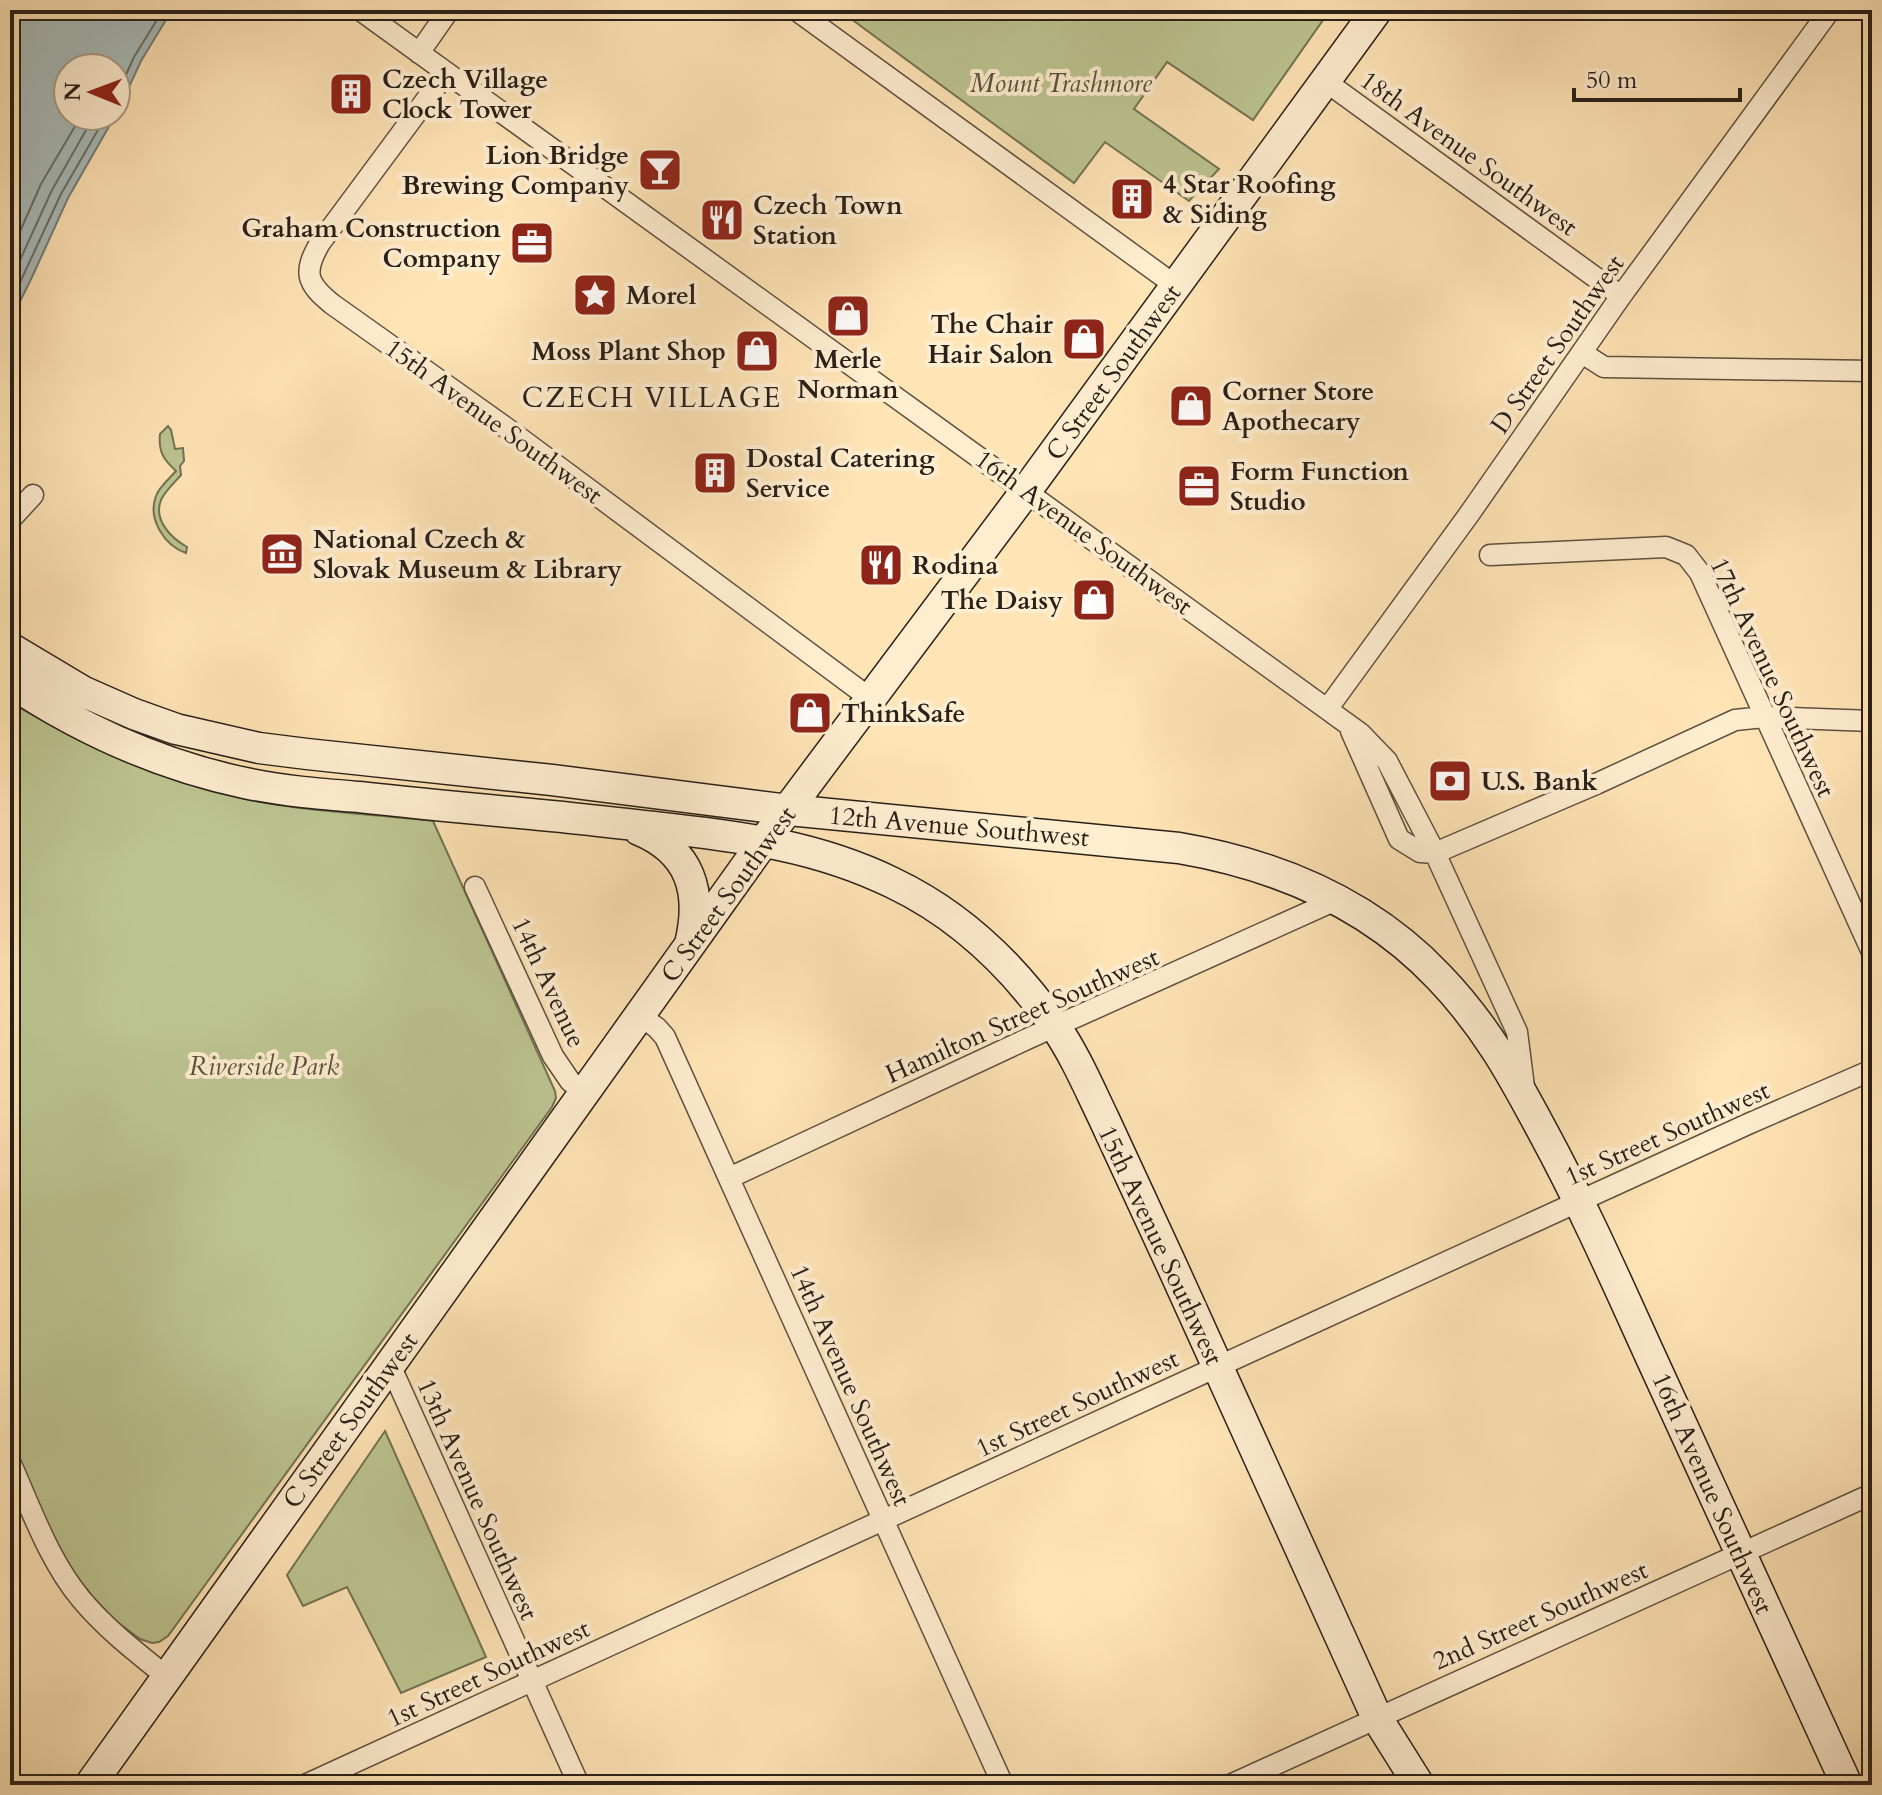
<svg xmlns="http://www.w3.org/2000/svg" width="1882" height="1795" viewBox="0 0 1882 1795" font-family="Cardo,serif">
<rect width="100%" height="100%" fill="#ffe4b6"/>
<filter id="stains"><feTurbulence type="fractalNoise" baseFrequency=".0025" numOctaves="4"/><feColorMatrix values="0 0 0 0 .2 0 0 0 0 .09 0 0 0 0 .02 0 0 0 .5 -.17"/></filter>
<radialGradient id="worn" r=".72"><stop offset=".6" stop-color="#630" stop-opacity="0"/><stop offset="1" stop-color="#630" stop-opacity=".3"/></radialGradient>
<path fill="#bcc591" stroke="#727254" stroke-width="2" d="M839,10H1330L1253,120L1167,62L1134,109L1219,169L1189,201L1105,142L1074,183Z
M168,426L171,430L175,449L183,448L184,461L180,466L181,475C175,482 165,491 161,500C153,520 171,538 187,547L186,553C165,546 147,519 156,496C159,487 170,478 176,471C164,460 158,452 160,434Z
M10,702C84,746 160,782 245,799C307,812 371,814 433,821L555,1091L556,1098L552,1107L168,1636L159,1642L152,1643L140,1639L113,1619L93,1597L70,1568L57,1545L10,1444Z
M385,1431L486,1657L401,1693L347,1587L303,1606L287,1575Z"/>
<path fill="#a7bbba" stroke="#757d79" stroke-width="2" d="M10,10H172L141,61L116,115V68H68V116H115L68,198L33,275L10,322Z"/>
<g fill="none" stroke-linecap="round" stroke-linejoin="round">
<path stroke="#686e69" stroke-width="2" d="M116,97L134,57L163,10
M10,254L41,184L81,116
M10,282L52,190L94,116
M10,304L61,194L106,116"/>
<g stroke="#5e5140" stroke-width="23">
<path id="street" d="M360,10L1360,733L1387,761L1435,853L1517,1032L1524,1087
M796,10L1176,286
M419,53L449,10
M446,73L320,243C303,272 306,283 332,304L505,427L871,699
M1325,81L1621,296
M1582,353L1604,367L1872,371
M10,520L33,495
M1490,555L1666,547L1686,555L1700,573L1872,952
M1328,708L1470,513L1621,296L1830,10
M1351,731L1399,839L1420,852L1435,853L1596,784L1735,720L1764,717L1872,721
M475,887L553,1056L570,1081L584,1093
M640,1015L657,1028L665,1037L1003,1785
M729,1178L1027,1039L1336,900
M390,1365L579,1785
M10,1462C31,1508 48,1559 81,1599C106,1629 136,1652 167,1677
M305,1785L1217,1367L1748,1124L1872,1070
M1230,1785L1872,1494"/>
</g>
<g stroke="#292018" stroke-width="33">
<path id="secondary" d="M10,648L82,691L134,714L176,729L259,748L307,754L552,780L789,810L1179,848C1278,865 1369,903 1439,977C1486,1026 1512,1074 1543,1132C1582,1204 1614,1276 1648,1351C1714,1496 1780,1641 1847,1785
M10,682C82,730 160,765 245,783C282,791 321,794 359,797C412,803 466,808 520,813C567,817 615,823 662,828C744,837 817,846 893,883C960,915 1013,966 1055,1026C1075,1055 1089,1088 1104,1119C1127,1168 1149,1217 1172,1266C1240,1417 1309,1567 1377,1718L1419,1785
M639,830C690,851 703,891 690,944
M90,1785L764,841L1026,491L1377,10"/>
</g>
<use href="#street" stroke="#ffedd0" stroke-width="20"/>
<use href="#secondary" stroke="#ffedd0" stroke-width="30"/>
</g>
<defs>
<g id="building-square" transform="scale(2.3)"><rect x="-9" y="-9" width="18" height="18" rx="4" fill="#8f2418" stroke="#ffedd0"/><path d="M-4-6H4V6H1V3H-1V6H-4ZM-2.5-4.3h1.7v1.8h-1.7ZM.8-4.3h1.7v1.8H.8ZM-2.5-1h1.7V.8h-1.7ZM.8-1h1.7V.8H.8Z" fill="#fff"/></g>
<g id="bar-square" transform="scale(2.3)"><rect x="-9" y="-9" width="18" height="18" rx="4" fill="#8f2418" stroke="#ffedd0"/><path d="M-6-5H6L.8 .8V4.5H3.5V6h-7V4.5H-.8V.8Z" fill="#fff"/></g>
<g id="restaurant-square" transform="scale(2.3)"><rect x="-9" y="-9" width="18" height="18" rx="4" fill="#8f2418" stroke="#ffedd0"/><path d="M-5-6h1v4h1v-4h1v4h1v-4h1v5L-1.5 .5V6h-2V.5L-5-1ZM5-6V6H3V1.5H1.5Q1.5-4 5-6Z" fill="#fff"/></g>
<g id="office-square" transform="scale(2.3)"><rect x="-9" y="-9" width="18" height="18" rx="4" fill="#8f2418" stroke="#ffedd0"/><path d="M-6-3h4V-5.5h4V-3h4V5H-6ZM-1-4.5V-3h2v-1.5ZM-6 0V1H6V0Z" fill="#fff"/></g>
<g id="sight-square" transform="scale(2.3)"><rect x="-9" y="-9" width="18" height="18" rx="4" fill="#8f2418" stroke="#ffedd0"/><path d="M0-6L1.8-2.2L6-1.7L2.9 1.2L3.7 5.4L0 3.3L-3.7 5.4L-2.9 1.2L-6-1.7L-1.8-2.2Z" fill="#fff"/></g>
<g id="shop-square" transform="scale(2.3)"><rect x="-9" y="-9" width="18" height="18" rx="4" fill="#8f2418" stroke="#ffedd0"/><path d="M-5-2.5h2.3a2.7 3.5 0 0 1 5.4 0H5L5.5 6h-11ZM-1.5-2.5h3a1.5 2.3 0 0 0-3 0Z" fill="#fff"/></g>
<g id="museum-square" transform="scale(2.3)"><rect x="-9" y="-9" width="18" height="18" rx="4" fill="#8f2418" stroke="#ffedd0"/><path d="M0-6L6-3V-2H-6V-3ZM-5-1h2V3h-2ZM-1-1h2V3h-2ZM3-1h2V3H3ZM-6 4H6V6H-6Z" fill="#fff"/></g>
<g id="bank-square" transform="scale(2.3)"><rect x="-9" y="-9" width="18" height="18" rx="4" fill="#8f2418" stroke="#ffedd0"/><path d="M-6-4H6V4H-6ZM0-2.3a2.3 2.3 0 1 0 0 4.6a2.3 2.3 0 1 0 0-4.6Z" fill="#fff"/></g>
</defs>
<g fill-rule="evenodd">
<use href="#building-square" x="351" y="94"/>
<use href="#bar-square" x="660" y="170"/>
<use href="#building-square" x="1132" y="199"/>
<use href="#restaurant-square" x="722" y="220"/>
<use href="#office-square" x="532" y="243"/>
<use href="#sight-square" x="595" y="295"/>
<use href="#shop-square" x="848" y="316"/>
<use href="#shop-square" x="1084" y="339"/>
<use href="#shop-square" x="757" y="351"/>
<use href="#shop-square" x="1191" y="406"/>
<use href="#building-square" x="715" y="473"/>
<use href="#office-square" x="1199" y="486"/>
<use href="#museum-square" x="282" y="554"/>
<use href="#restaurant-square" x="881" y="565"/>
<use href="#shop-square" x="1094" y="600"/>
<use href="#shop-square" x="810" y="713"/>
<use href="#bank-square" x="1450" y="781"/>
</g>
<g text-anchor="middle" stroke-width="8" stroke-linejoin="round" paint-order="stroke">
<g font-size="26" font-weight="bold" fill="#292018" stroke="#ffedd0" text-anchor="start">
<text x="382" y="88">Czech Village<tspan x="382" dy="30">Clock Tower</tspan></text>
<text x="629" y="164" text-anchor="end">Lion Bridge<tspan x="629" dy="30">Brewing Company</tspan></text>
<text x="1163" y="193">4 Star Roofing<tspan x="1163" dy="30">&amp; Siding</tspan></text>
<text x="753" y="214">Czech Town<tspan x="753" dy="30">Station</tspan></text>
<text x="501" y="237" text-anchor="end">Graham Construction<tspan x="501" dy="30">Company</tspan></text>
<text x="626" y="304">Morel</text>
<text x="1053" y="333" text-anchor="end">The Chair<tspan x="1053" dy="30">Hair Salon</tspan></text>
<text x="726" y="360" text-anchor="end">Moss Plant Shop</text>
<text x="848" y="368" text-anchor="middle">Merle<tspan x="848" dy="30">Norman</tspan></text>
<text x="1222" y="400">Corner Store<tspan x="1222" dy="30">Apothecary</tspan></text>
<text x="746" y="467">Dostal Catering<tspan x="746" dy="30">Service</tspan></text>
<text x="1230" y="480">Form Function<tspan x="1230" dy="30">Studio</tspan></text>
<text x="313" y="548">National Czech &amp;<tspan x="313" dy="30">Slovak Museum &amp; Library</tspan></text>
<text x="912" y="574">Rodina</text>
<text x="1063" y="609" text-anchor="end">The Daisy</text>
<text x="841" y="722">ThinkSafe</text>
<text x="1481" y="790">U.S. Bank</text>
</g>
<g font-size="26" font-style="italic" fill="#55523c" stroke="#ffedd0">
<text x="1061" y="92">Mount Trashmore</text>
<text x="264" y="1075">Riverside Park</text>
</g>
<g font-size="26" fill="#292018" stroke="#ffedd0">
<text transform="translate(1469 153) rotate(36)" y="9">18th Avenue Southwest</text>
<text transform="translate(1557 344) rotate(-55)" y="9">D Street Southwest</text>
<text transform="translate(1113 372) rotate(-54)" y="9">C Street Southwest</text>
<text transform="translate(494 421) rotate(36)" y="9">15th Avenue Southwest</text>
<text transform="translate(1084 532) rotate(36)" y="9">16th Avenue Southwest</text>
<text transform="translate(1773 677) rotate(65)" y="9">17th Avenue Southwest</text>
<text transform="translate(959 826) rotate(5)" y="9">12th Avenue Southwest</text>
<text transform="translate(728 894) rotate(-54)" y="9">C Street Southwest</text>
<text transform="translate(549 982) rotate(65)" y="9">14th Avenue</text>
<text transform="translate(1022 1015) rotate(-24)" y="9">Hamilton Street Southwest</text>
<text transform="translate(1667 1133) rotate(-24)" y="9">1st Street Southwest</text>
<text transform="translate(1161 1245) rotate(65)" y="9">15th Avenue Southwest</text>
<text transform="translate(851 1385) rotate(66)" y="9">14th Avenue Southwest</text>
<text transform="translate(1077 1403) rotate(-25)" y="9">1st Street Southwest</text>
<text transform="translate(350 1420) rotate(-54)" y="9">C Street Southwest</text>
<text transform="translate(1713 1493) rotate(66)" y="9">16th Avenue Southwest</text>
<text transform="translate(478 1499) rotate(66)" y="9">13th Avenue Southwest</text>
<text transform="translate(1540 1615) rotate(-24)" y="9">2nd Street Southwest</text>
<text transform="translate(488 1673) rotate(-25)" y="9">1st Street Southwest</text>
</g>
<g font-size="28" letter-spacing="2" fill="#292018" stroke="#ffedd0">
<text x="652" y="407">CZECH VILLAGE</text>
</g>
</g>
<rect width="1882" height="1795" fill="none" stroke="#ffe4b6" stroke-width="40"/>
<rect x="12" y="12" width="1858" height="1771" fill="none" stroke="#292018" stroke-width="4"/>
<rect x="20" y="20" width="1842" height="1755" fill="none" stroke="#292018" stroke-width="2"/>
<g transform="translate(92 92) rotate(271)"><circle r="38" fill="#ffedd0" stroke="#a99b86" stroke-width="2"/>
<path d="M0-6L14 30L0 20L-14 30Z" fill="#8f2418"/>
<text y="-12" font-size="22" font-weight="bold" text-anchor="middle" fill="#292018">N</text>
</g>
<path d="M1574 88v12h166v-12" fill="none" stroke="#292018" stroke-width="4"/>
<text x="1586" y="88" font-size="24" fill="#292018" stroke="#ffedd0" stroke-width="6" paint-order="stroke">50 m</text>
<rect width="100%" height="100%" filter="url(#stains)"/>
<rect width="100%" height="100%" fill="url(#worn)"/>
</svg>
